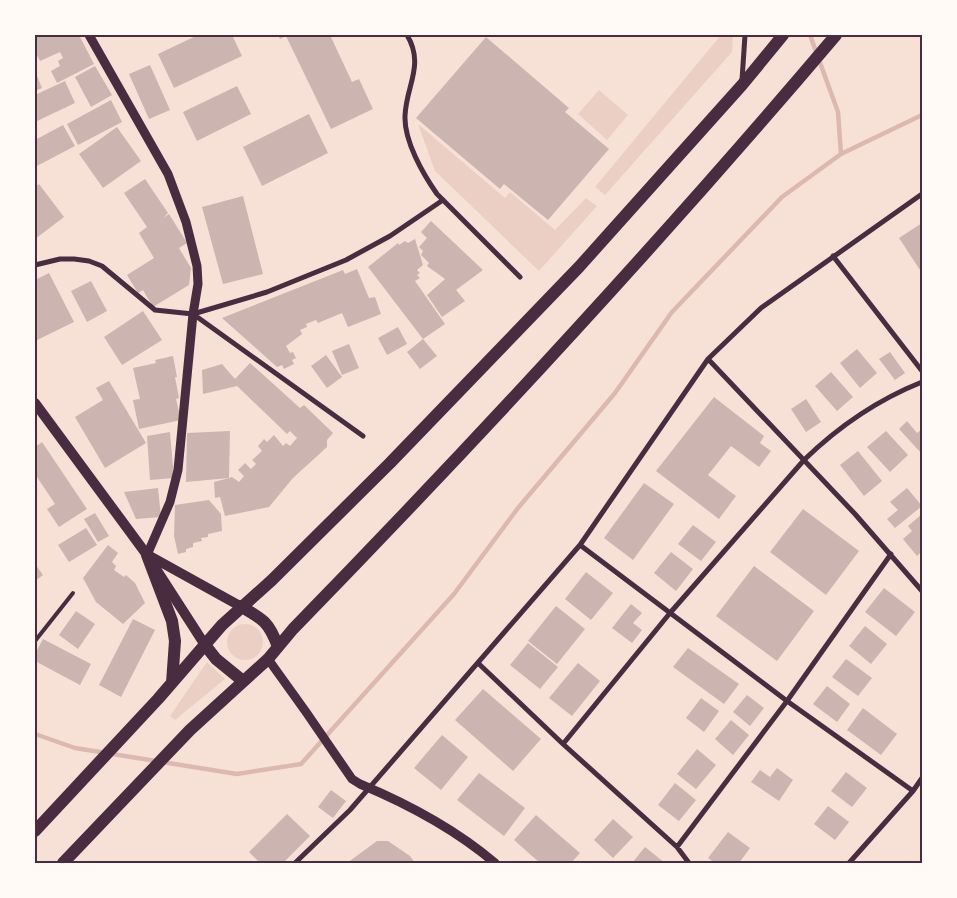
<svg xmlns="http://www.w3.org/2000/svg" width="957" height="898" viewBox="0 0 957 898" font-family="Mulish,sans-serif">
<rect width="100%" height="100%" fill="#f7e1d7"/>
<path fill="#ebcfc5" d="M721,35H733L732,52L605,195L595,187Z
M599,90L628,115L607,140L578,114Z
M418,124L505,198L510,192L555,230L586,198L597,206L539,271L435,171Z
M227 642a18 18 0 1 1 36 0a18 18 0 1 1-36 0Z
M207,662L225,679L175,720L170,716Z"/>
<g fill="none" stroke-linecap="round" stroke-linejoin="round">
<path stroke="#dcb8b0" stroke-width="4.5" d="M810,35L838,112L841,154
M35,734L75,748L237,774L301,764L454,594L518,508L615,393L672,312L782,197L841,154L922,115"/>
</g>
<path fill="#ccb4b1" d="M35,35H79L94,64L57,83L51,71L60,66L58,61L63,58L60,52L40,61L35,51Z
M198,35H232L242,56L174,88L158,54Z
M278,35H330L352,82L359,79L373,109L331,129L286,36L280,39Z
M486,37L569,108L565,112L609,149L548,220L504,184L500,189L416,118Z
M150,65L170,110L149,119L129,74Z
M95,66L112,95L91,107L75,77Z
M35,71L42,88L35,91Z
M65,81L75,103L35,122V95Z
M237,86L251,114L197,141L183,112Z
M111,100L122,122L78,145L67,124Z
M309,114L328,153L262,186L243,147Z
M63,125L75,146L35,167V140Z
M117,127L141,161L103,188L79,154Z
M145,179L168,213L163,218L169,214L187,243L179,248L191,268L189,285L153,307L143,290L138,293L127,275L154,258L139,233L147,227L124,193Z
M39,184L64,217L35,239V187Z
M243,196L263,274L223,284L202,207Z
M431,221L483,270L456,290L465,301L442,317L427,295L445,279L427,266L429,263L421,255L423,251L419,247L427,238L421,232Z
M922,223V273L899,238Z
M415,239L423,265L417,270L420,273L417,275L420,278L415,281L445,324L423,339L368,267L398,243L399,245L405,241L408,243Z
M357,269L369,298L375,297L381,314L348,327L342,313L318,323L316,320L306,324L307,327L300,330L302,334L286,346L290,353L293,352L296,358L292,360L294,364L284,369L282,365L277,367L222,318L343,270L345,274Z
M49,273L74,322L35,341V280Z
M91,281L107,311L87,322L71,291Z
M143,311L162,340L122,365L104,337Z
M398,327L407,344L387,355L378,338Z
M423,339L437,356L420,369L407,352Z
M349,344L359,368L342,375L332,351Z
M857,349L877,373L860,388L840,363Z
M890,352L905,373L895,380L879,359Z
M326,355L342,377L327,388L311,366Z
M173,356L177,377H175L179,398L176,399L181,420L139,429L133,400L140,399L133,368L156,363L155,360Z
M250,363L300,408L304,405L333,433L327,440V447L293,478L269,507L225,516L220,497L215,498L214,482L229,478L186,482L187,433L230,431L229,478L232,477L239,482L244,476L238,470L245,463L251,469L256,464L252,460L262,451L258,446L264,439L267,442L274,435L283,446L286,443L290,446L297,438L290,431L287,434L237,386L203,394L202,370L222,364L235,379Z
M831,372L853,397L837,411L815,386Z
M109,381L146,443L105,468L75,417L103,400L96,388Z
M714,397L764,436L760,443L771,451L759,467L731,446L708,475L736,496L719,519L656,471Z
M806,399L821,422L806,432L791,409Z
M907,421L917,433L922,429V454L899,429Z
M886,431L908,455L890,472L867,447Z
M170,432L174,478L150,480L147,436Z
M42,442L87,509L59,527L47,509L55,504L35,474V447Z
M858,451L882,481L864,496L840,465Z
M644,483L674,504L633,560L604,538Z
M158,488L161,517L136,519L124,492Z
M907,488L922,506L895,528L887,519L898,510L890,502Z
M209,500L221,514L222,531L208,534V537L201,538L202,541L193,543V547L186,549V552L178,554L174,536L175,505Z
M803,509L859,551L826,595L770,552Z
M95,513L109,536L98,542L84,519Z
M922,514V551L917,556L903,539L912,531L908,526Z
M693,525L716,542L701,561L678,544Z
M86,528L97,545L69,562L58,545Z
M108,545L118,553L112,562L116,566L114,570L124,577L126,575L135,583L145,603L123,624L96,602L83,578Z
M671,552L693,569L676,591L654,573Z
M35,564L43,575L35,581Z
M754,566L814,611L777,661L716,616Z
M586,572L613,593L591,620L565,599Z
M884,588L915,612L896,636L865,612Z
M631,604L642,613L633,623L642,630L632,643L612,628Z
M556,606L585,629L557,664L528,641Z
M76,611L95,624L78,649L59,635Z
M133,619L155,630L121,697L99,685Z
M865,626L887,644L871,664L849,646Z
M43,639L91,664L80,685L35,661V654Z
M528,643L558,667L540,689L510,665Z
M688,648L739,684L724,704L673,667Z
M846,659L872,678L858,696L832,677Z
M578,663L600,681L572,716L549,698Z
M827,686L850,704L837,722L813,704Z
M483,689L541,739L513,771L455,720Z
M747,695L764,708L750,726L733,712Z
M701,698L719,711L704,732L686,718Z
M863,708L897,734L881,755L847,730Z
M731,720L749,735L733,755L715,739Z
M442,735L468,757L441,790L414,768Z
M697,749L716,765L696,789L677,774Z
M777,768L793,780L779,801L751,782L760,770L770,777Z
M846,772L867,788L852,807L831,791Z
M479,773L525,808L504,836L457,800Z
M675,783L696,800L679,821L658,805Z
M331,790L346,801L333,818L318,807Z
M828,806L849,822L835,840L814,824Z
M287,814L310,836L283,863H260L249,852Z
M536,815L580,853L571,863H540L514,840Z
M613,819L633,837L613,858L594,840Z
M728,832L750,848L739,863H715L708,858Z
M377,841H388L410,856L415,863H347Z
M645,847L665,863H632Z"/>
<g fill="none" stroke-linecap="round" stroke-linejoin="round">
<path stroke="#4a2c40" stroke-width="4" d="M35,641L73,593"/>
<path stroke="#4a2c40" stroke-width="5" d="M407,35C425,65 406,86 405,116C404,141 423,174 437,194L520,277
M742,80L745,35
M833,256L922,371
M35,265L60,259H74L89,261L102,266L155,310L193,314L267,292L346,260L390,236L443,200
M193,314L363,436
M708,359L855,514L922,591
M580,545L787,701L913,791
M478,663L563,744L677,847L689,863
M563,744L670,613L804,460C839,426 877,400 922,382
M677,847L787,701L891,554
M295,863L350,810L580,545L708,359L761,308L922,194
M849,863L913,791L922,778"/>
<path stroke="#4a2c40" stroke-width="9" d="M89,35L168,174L186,222L197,266L198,284L193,314L178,470L170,502L147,555
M268,659L306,712L352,779L360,784C408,804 455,829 495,863"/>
<path stroke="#4a2c40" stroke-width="10" d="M35,403L147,555L205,645
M148,555L240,606"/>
<path stroke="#4a2c40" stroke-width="12" d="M147,555L172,621L175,641L172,683
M240,606C263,619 269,622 278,647
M205,645L216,659L243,681
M35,831L158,699L222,625L272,580L390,463L579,267L742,85L783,35
M63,863L190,730L268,659L293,629C480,437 662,240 836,35"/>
</g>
<rect width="957" height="898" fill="none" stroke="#fffaf5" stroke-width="72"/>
<rect x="36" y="36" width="885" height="826" fill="none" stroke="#4a2c40" stroke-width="2"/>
</svg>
